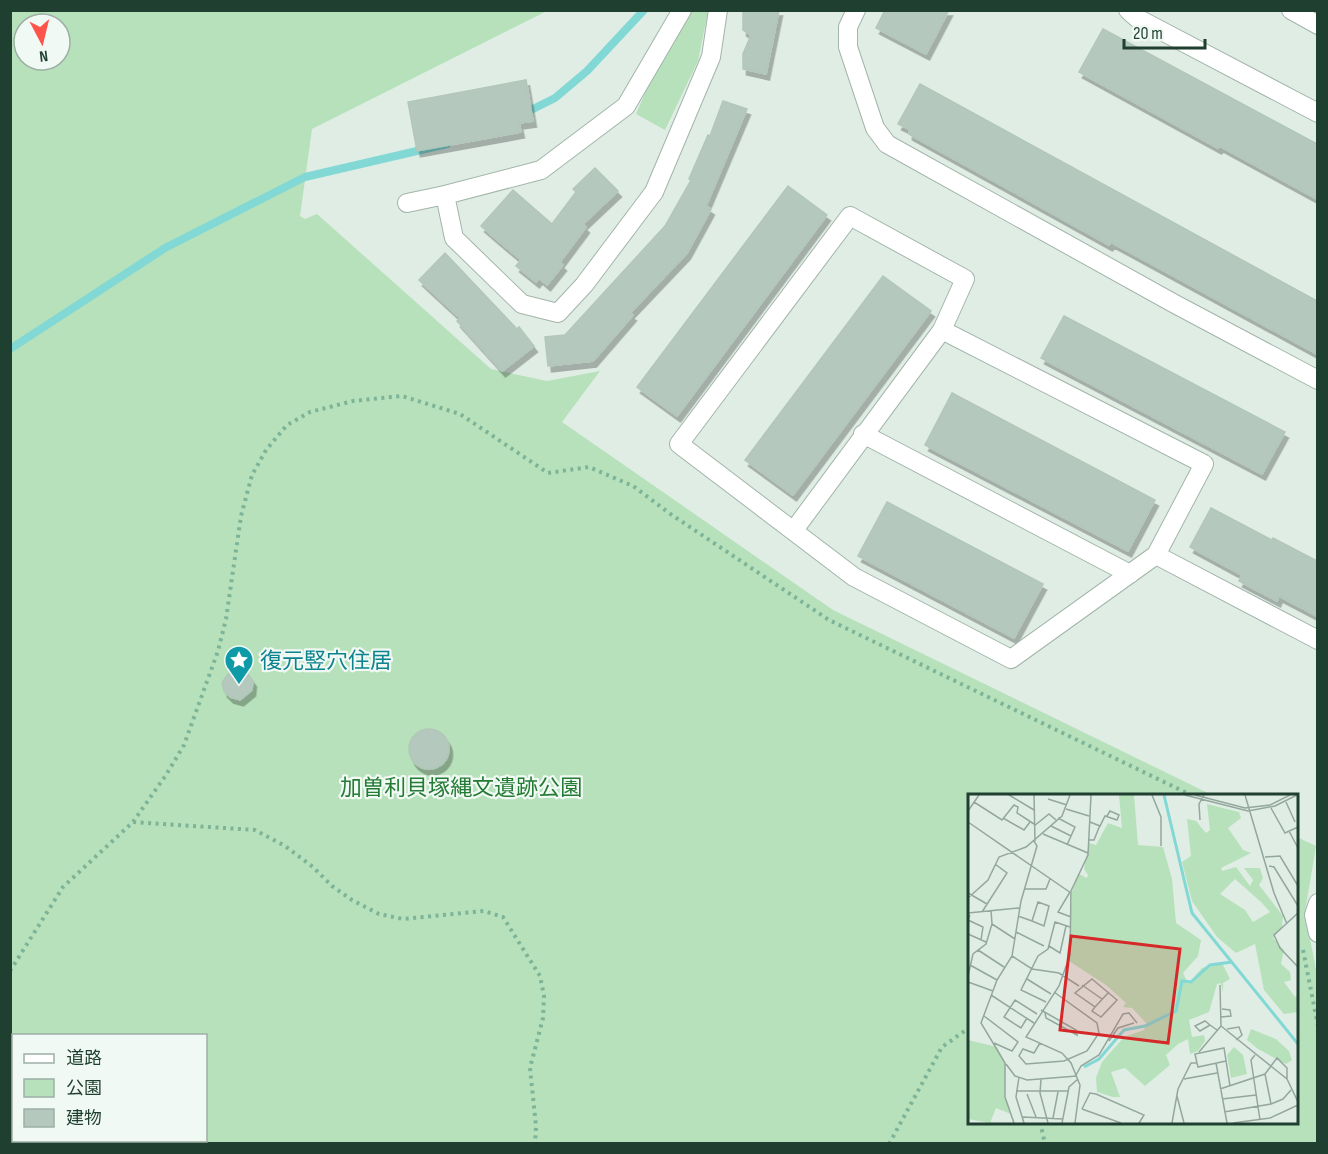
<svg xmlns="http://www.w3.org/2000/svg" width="1328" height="1154" viewBox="0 0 1328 1154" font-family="'Sofia Sans Condensed','Noto Sans JP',sans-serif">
<defs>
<filter id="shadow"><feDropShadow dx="3.5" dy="6" stdDeviation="0" flood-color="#0004"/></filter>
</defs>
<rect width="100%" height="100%" fill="#e0ede5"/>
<path fill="#b7e1ba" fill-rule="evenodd" d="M10,11H547L312,129L300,216L305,219L317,214L491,369L547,381L600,371L562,422L833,610L1212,795L970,796V1122H1296L1297,837L1316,846L1305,912L1317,975V1143H11ZM24,24H60V60H24ZM14,1036H206V1140H14Z
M687,11H708L698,61L665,130L636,114L661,56Z"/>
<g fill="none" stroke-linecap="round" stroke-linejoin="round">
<path stroke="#82d8d4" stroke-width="8" d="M523,114L555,98L587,71L644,10
M10,349L165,248L305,177L447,144"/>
</g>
<path fill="#b5c8bd" stroke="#b2c7ba" stroke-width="1.5" filter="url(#shadow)" d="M743,10H779L766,74L743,69V54L751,35L743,30Z
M885,10H949L926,54L876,28Z
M1103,29L1317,144V199L1220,146L1218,148L1079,72Z
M526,80L533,121L519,123L521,132L417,151L408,102Z
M920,84L1317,301V354L1111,242L1109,245L909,134V129L898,124Z
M723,101L747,109L706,206L711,209L687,253L630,313L633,315L593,361L548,366L545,337L565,335L665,226L691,180L689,179L708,135L710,136Z
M595,168L618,191L583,224L586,227L560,262L563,265L547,285L539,278L536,282L516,266L521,260L481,226L513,190L552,224L576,192L573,189Z
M788,186L827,215L677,416L637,387Z
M445,253L517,329L519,327L534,346L502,371L457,321L460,318L419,280Z
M883,276L931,311L793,495L745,460Z
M1064,316L1285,432L1262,474L1041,358Z
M952,393L1155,500L1128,551L925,445Z
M887,502L1043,584L1014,638L858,556Z
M1211,508L1272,540L1273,538L1317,561V616L1279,596L1277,601L1239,581L1242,575L1190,547Z
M237,671L247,673L253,681L252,690L240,700L230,697L224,691L222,683L228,674Z
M409 749a20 20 0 1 1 40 0a20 20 0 1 1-40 0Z"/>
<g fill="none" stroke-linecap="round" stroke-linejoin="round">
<g stroke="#a2b5ab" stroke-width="20">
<path id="minor" d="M856,10L848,27V47L875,128L887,144L1173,303L1318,380
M1128,10L1137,18L1318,113
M1291,10L1318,25
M445,195L541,170L626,106L682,10
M407,203L445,195L454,238L522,304L558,313L584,285L654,192L711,57L718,10
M863,434L1130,574
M794,530L942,330L965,279L850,216L679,444L854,577L1011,659L1156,555L1204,464L942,330
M1156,555L1318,640
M1318,903L1314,915L1318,933"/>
</g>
<path stroke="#7db498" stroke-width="4" stroke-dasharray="3 4.5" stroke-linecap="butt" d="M133,822L166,775L184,745L218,651L226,619L241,516L252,475L266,450L287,425L310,412L353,401L402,396L460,414L548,473L589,467L633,486L669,513L829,620L1193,796
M1303,950L1318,1026
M10,971L63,887L133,822L255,830L285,846L313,867L332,886L352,900L379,914L403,919L484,911L503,917L540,976L544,996L543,1018L530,1068L536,1126L535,1144
M1040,1122L1045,1144
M889,1144L942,1047L970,1027"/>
<use href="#minor" stroke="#fff" stroke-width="18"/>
</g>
<defs>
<g id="sight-pin" transform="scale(1.5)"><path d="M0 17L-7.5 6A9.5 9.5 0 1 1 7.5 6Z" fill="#0f9aa8" stroke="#f1f9f4"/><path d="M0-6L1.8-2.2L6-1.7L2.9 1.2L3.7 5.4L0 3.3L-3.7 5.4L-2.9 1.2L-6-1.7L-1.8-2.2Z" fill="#fff"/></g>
</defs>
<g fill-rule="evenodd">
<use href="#sight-pin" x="239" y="660"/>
</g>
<g text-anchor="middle" stroke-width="4.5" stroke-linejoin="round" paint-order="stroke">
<g font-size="22" fill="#0d838f" stroke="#f1f9f4" text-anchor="start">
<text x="260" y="668">復元竪穴住居</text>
</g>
<g font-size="22" fill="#247b34" stroke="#f1f9f4">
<text x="461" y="795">加曽利貝塚縄文遺跡公園</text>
</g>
</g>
<g transform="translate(968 794)">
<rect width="330" height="330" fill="#e0ede5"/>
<path d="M151,1H166L170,51L195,53L204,85L208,129L233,146L230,162L215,179L220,190L234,174L248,169L255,171L262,185L255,189V199L253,189L249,190L241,218L221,226L224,243L236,241L237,247L230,257L222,260L220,245L210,250L198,261L202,271L177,292L157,274L143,278L152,303H145L129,298L128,284L134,268L156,243L176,236L178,229L164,214L155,213L158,209L138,191L101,167L104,98L111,80L119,84L120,81L116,75L121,49L128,51L140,29L154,34ZM239,10L271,18L273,24L260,34L275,56L283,59L253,74L254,77L268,73L282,92L285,86L276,74H292L295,84L291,91L315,122L314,133L305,144L316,156L313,170L322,178L323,186L316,188L327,203L330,201V218L316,220L296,196L287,150L268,159L249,143L224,107L214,68L223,62L219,25L228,27L238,39L242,36ZM267,85L293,108L302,118L285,128L277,116L252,100ZM283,235L308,245L321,257L324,266L318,270L290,255L279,246ZM0,246L29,253L37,269V303L43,320L28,314L22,329L0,325ZM266,253L275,261L279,280L263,284L259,261Z" fill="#b7e1ba" fill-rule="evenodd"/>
<path fill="none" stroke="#82d8d4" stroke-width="3" d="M196,1L224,119L330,250M116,273L131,265L156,236L177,232L208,217L214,187L223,188L242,171L264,168"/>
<path fill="none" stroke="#93a79d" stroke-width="1.5" d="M41,1L66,16M66,1L67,47M184,1L193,23V52M217,1L280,17L307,12L329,1M227,1L277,14L302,11L322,1M277,1L306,99L319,130M80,5L99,11M6,8L34,26L46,11L50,13L49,19L66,30M318,8L327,28M303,14L317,39L330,33M98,15L121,22M0,17L11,1M35,24L56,36L62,28M90,24L107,33L99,51M232,26L231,10L236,1M0,28L103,99M122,28L132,32L137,22L149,26L151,21L142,17L139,22M66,32L81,20L88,26M83,32L103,42M321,37L330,54M75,40L120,59M121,46H126L132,31M297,63L312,62L330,92M301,72L306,73L330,112M57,95H78L82,85M102,98L90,118L103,123M0,99L19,110M0,104L20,86L31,63L58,53L94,22L102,1M14,118L39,79L27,70M0,119L51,114M330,119L306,141L312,154L330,173M2,121L0,126L15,133L13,146M50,122L64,127L76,132L81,112L70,108L64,127M24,130L47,145M48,138L76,152M0,140L18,148M81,152L92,159L98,132M10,156L36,173M44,162L64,175L91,179L111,192M2,171L29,186M0,182L5,160L18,150L24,130L23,116M59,185L83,200M124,185L149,206L133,223L124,217L127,213L107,199ZM0,188L25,197M114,191L134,205M252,191L253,232L319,285L330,308M23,201L66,229M78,208L53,196L70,162L80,155L87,128L102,133M127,213L141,198M73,216L108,236L109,241L78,224L77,219M16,222L50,248L44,257L26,249M253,223L263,222L262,216L254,215M59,224L53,234L36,223L47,206L69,220M242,231L232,237L227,232L237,227L242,231L249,236M259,235L271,233L274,241L268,246M141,247L150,234L166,229M72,249L66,259L55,255L51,262L58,270L96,267L119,257L131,239L129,229L86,198M231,258L253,232M287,261L283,266L292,326M229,269L227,260L256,254L262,292M248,269L259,329M38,270L47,282L59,286L109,282M297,280L303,310M108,281L113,272L131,261L155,220L161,219L169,229M51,283L48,303L56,329M73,285L72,299L80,329M216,285L249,279M252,295L297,280L309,264L319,274V285M48,297H100M59,300L68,323M209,302L216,329M254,305L288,301M114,315L122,299L128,300L176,321L171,329M114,315L153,329M256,318L303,310L315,305L323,296M55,323L95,325M85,324L90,298M46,329L37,303V269L13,229L29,186L44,162L53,107L69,52L66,47M94,329L101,293L110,285M107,329L112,291L103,269L94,259L58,243L91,192L102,161L103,97L120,61L123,1M204,329L210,295L223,269H229L230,273L258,267M265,329L302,324L330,311"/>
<path fill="#d62828" fill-opacity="0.15" stroke="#d62828" stroke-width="3" d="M103,142L212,155L200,249L92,236Z"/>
<rect width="330" height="330" fill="none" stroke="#1f3f30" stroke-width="3"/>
</g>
<rect width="1328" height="1154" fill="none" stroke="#1f3f30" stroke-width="24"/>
<rect x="12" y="1034" width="195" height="108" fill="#f1f9f4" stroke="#9dafa6" stroke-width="1.5"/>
<rect x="24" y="1054" width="30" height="9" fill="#ffffff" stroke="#9dafa6" stroke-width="1.5"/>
<text x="66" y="1064" font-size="18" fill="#1f3f30">道路</text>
<rect x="24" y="1079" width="30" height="18" fill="#b7e1ba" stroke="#9dafa6" stroke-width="1.5"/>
<text x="66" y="1094" font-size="18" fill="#1f3f30">公園</text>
<rect x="24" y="1109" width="30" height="18" fill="#b5c8bd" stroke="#9dafa6" stroke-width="1.5"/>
<text x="66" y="1124" font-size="18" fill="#1f3f30">建物</text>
<g transform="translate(42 42) rotate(173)"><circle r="28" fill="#f1f9f4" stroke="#9dafa6" stroke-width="1.5"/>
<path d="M0-4.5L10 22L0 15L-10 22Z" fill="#ff544c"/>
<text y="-9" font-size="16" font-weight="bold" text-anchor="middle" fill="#1f3f30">N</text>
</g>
<path d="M1124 39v9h81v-9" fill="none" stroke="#1f3f30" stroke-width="3"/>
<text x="1133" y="39" font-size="18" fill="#1f3f30" stroke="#f1f9f4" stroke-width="4.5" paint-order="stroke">20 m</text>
</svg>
